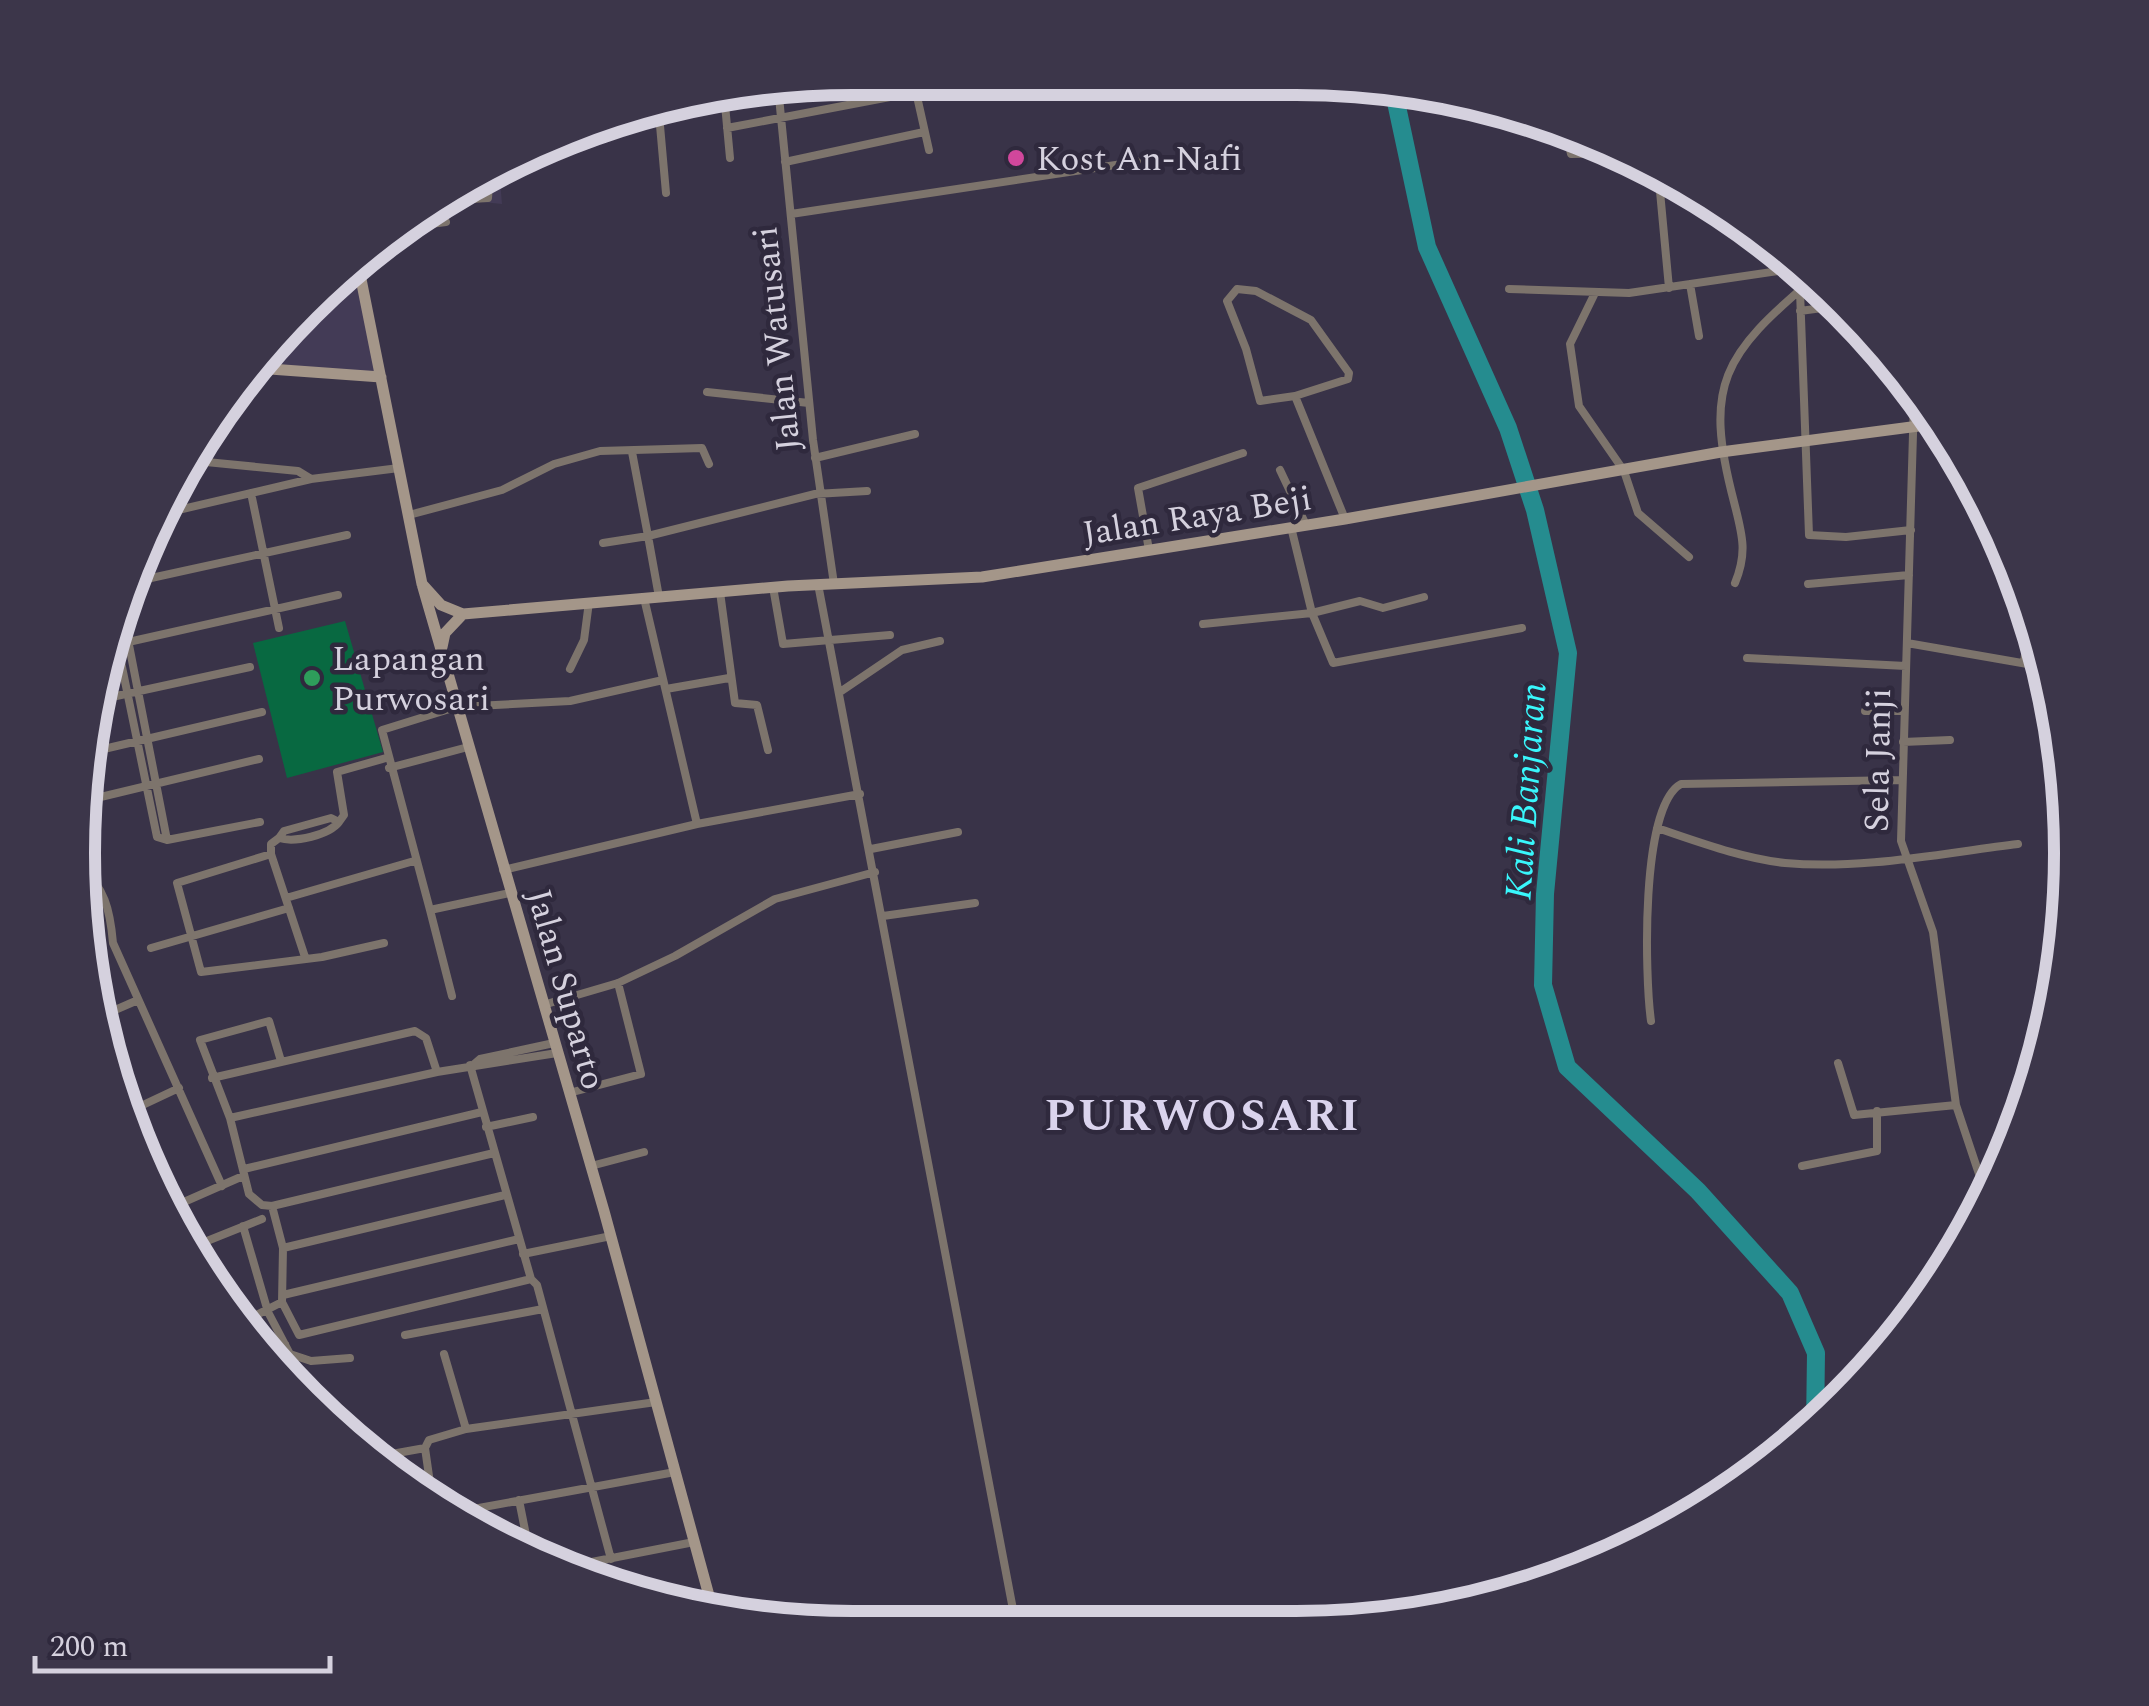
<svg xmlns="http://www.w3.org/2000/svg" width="2149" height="1706" viewBox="0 0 2149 1706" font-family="Spectral,serif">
<rect width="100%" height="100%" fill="#393348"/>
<path fill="#433b56" d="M499,167L502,204L443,198L466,181Z
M358,264L381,377L256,368L305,304Z"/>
<path fill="#086941" d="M345,621L383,752L287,778L253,643Z"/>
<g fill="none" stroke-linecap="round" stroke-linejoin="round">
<path stroke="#258c8f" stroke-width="18" d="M1393,88L1427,247L1508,428L1535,510L1568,653L1545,894L1543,985L1567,1067L1698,1191L1790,1293L1816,1353L1815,1427"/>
<path stroke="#7d746c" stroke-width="8" d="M778,87L813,440L834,584
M916,92L929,150
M724,94L730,158
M658,103L666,193
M1565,127L1571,154L1621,153
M727,128L916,92L967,78
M785,162L924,132
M1658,170L1669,288
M440,201L488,198L490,171
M791,214L1142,161
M406,227L446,222
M1799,264L1809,535L1846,537L1911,530
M1690,284L1699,336
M1509,289L1629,293L1799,268
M1594,295L1570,344L1579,406L1624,471L1638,513L1689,557
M1800,311L1837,306
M707,392L809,403
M1295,396L1260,401L1246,349L1227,301L1237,289L1256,291L1311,320L1349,373L1348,379L1295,396L1345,519
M1914,400L1901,841L1933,932L1956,1105L1988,1201
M815,458L915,434
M186,460L298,471L311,479
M1280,470L1306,525
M251,493L279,628
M161,514L311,479L399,468
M409,515L502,490L554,464L600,451L702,448L709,464
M1291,527L1312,613L1333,663L1522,628
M603,543L648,536L632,452
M1149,550L1138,488L1243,453
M133,582L347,535
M1735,583C1748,552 1742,534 1734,502C1703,384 1723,355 1814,278
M818,584L1015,1620
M1808,584L1909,575
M773,587L783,644L890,635
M720,592L735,703L757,705L768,750
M659,597L648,536L815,494L867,491
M644,598L697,824
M1203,624L1312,613L1360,601L1383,608L1424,597
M114,628L157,837L167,840L122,609
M1907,643L2045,667
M106,647L338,595
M1747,658L1906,666
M2024,663L2030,614
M570,669L584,640L589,602
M666,689L729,678
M840,692L902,650L940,641
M98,700L250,667
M1865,711H1904
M1903,742L1950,740
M91,752L262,712
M389,768L468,747
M84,801L259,759
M331,818L339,822C329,835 295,843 279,838L284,831Z
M339,822L344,815L337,772L386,758
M1657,828C1699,842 1741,858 1785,863C1861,870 1943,853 2018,844
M279,838L271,844V854L305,957
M167,840L260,822
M871,849L958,832
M271,854L177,883L201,972L322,957L384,943
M79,865C105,888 110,909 113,943L222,1186
M503,870L697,824L860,794
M510,893L430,910L382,730L456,707L570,701L663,680
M286,898L414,861
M430,910L452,996
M883,916L975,903
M151,948L289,908
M543,1005L618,983L675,956L775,899L875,872
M99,1017L138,1000
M99,1019L211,1282
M1651,1021C1645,978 1640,806 1681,784L1901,780
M281,1061L269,1021L200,1040L230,1118L249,1194L262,1205L272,1206L283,1248L282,1302L299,1335L531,1279L470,1065
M1838,1063L1854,1115L1956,1105
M473,1065L480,1059L554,1043
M212,1078L415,1031L426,1038L437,1072
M569,1093L641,1074L618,983
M128,1112L179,1088
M230,1118L437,1072L557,1053
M486,1127L533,1117
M591,1166L644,1152
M1802,1166L1877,1151V1111
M244,1169L482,1112
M272,1206L494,1153
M168,1209L243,1176
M243,1226L268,1312L290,1354L311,1361L350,1358
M197,1245L262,1219
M283,1248L505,1195
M523,1254L611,1236
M531,1279L537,1285L611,1559
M283,1295L519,1239
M241,1323L282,1302
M405,1335L543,1309
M444,1354L466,1429
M267,1360L277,1356L285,1344
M375,1457L425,1448
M519,1500L530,1555
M433,1504L425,1448L429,1440L466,1429L656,1402
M451,1513L675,1472
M556,1569L694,1542"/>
<path stroke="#a49689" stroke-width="11" d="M358,264L422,584L604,1211L714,1614
M256,368L381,377
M422,584L441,605L463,614L788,586L982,577L1345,519L1721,452L1934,424
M442,647L445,633L463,614"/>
</g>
<circle fill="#d1479c" stroke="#2f293d" stroke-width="4" cx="1016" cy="158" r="10"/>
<circle fill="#2e9e5b" stroke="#2f293d" stroke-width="4" cx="312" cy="678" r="10"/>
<g text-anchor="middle" stroke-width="9" stroke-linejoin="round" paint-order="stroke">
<g font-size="35" fill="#d5d1de" stroke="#2f293d" text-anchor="start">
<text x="1036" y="170">Kost An-Nafi</text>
<text x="332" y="670">Lapangan<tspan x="332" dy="40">Purwosari</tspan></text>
</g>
<g font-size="35" fill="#d5d1de" stroke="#2f293d">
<text transform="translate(776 339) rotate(-96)" y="12">Jalan Watusari</text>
<text transform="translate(1197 515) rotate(-9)" y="12">Jalan Raya Beji</text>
<text transform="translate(1877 760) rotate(-89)" y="12">Sela Janji</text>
<text transform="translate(567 989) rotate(74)" y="12">Jalan Suparto</text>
</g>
<g font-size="38" font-style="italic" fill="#39f7fc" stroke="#2f293d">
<text transform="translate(1525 791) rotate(-86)" y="13">Kali Banjaran</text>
</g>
<g font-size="45" font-weight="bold" letter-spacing="2.5" fill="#dad3ed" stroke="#2f293d">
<text x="1203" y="1130">PURWOSARI</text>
</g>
</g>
<path d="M0 0H2149V1706H0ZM853 95H1296A758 758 0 0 1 2054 853V853A758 758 0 0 1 1296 1611H853A758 758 0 0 1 95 853V853A758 758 0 0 1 853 95Z" fill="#3c364a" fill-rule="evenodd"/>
<path fill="none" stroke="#d5d1de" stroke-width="12" d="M853 95H1296A758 758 0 0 1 2054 853V853A758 758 0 0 1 1296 1611H853A758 758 0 0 1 95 853V853A758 758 0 0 1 853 95Z"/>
<path d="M35 1656v15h295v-15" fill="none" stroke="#d5d1de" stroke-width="5"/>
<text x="50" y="1656" font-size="30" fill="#d5d1de" stroke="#2f293d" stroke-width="8" paint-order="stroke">200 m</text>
</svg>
